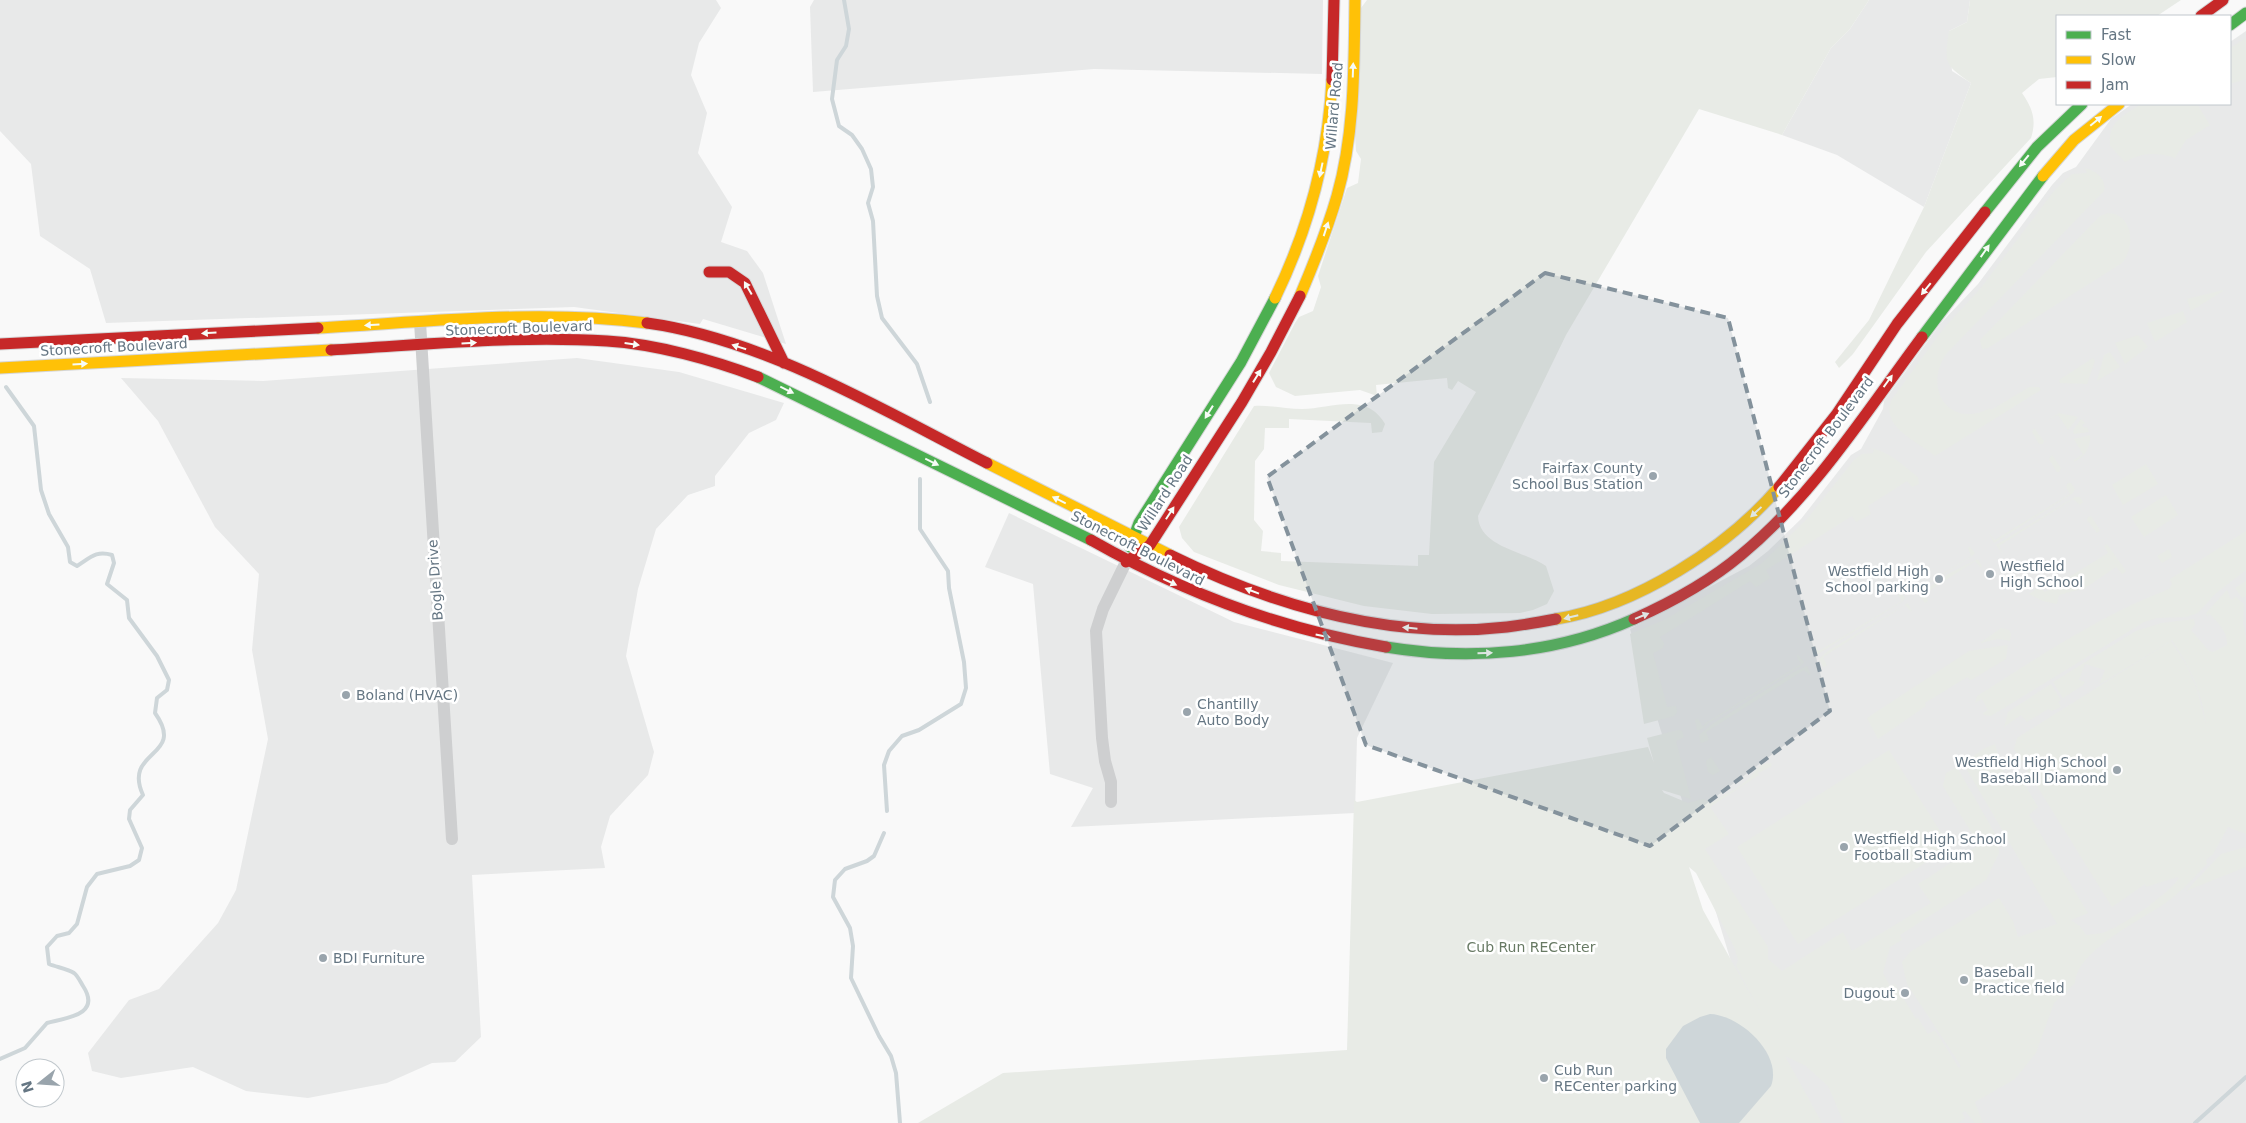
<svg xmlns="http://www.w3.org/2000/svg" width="2246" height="1123" viewBox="0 0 2246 1123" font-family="'DejaVu Sans',sans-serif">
<rect width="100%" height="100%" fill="#f9f9f9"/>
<path fill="#e8e9e9" d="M0,0H716L721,8L699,43L691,75L707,113L698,153L732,207L721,242L747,251L763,273L786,344L703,319L700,324L574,307L106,323L90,269L40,236L31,164L0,131Z
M814,0H1323L1322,74L1094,69L813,92L810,7Z
M1869,0H1970L1967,22L1949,31L1952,71L1971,83L1924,207L1837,155L1782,135L1831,48L1850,29Z
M2246,31V1123H1780L1630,629L1749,566L1768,551L1801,519L1851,455L1861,449L1883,409L1884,401L1941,323L1978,284L2052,185L2063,173L2076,167L2111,119L2132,104H2230V42Z
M577,358L679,372L784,403L776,420L749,433L715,476V486L688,495L656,529L638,589L626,656L654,752L648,775L610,816L601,847L605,868L472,875L481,1037L455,1062L432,1063L387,1083L308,1098L246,1091L193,1067L121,1078L92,1071L88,1053L129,1000L159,989L218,923L236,890L268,739L252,650L259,574L215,527L158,421L121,378L263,381Z
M1009,513L1234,622L1393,663L1357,738L1355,813L1071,827L1093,788L1050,774L1033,584L985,567Z"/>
<path fill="#e8ebe6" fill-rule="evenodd" d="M1367,0H1869L1850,29L1831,48L1782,135L1699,109L1566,335L1478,516C1479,547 1524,551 1546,566L1554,591L1547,604L1533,610L1520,613L1432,614L1364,606L1279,585L1194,552L1182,538L1179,527L1254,406C1270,405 1286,409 1302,409C1331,409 1366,391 1385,424L1382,432L1372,433L1371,423L1289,419V428H1265L1264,449L1255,461L1254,520L1263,531L1261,551L1281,553V561L1418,566V555H1429L1434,462L1476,392L1458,381L1452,390L1448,388L1447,378L1376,385L1377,396L1360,390L1295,396L1276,387L1269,373L1295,323L1299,317L1313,311L1321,287L1318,276L1347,188L1358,183L1361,159L1356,151L1355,136L1361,8Z
M1970,0H2181L2157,16H2057V77L2039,79L2022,93C2032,108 2037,119 2031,138L1926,252L1853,354L1839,368L1835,362L1869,320L1924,207L1971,83C1945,64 1944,65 1949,31L1967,22Z
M2246,38V79L2230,84V48Z
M2141,104H2197L2210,125L2186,140L2175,158C2158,152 2141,152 2125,162L2110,146C2108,121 2122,117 2141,104Z
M2085,168C2096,171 2107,179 2104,191L1947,353C1921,389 1951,430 1990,408L1991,410L2029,387H2039L2041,390L1935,456C1918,441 1879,427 1892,399L1944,328L1980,289L2054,191L2072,174L2087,173Z
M2108,213C2133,214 2136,246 2122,263L1988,348L1982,349L1980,340L2093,223L2100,216Z
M2223,290V291L2191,311L2187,299Z
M2183,311L2187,322L2155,342L2147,323Z
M2138,335L2148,347L2125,364L2115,343Z
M2110,352L2120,367L2097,381L2104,355Z
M2093,358L2095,361L2087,384L2060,383L2059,380Z
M2059,413L2078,417L2068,430L2058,415L2048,420Z
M2081,419L2085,423L2082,425L2084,428L2087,427L2089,432L2074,434L2073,431Z
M2034,428L2044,441L2043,444H2039L2032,432Z
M2090,435C2091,448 2085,456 2074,462V460L2083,454L2074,439Z
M1869,448C1888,450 1902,465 1918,477L1919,484L1912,487L1907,481L1868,506L1871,514L1856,522L1852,516L1766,570L1770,578L1756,587L1750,581L1660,637L1664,643L1663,648L1653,653L1667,707L1676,706L1677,712L1674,716L1644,724L1630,634L1664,620L1761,564L1807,519L1854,460L1862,454L1873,453L1874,450Z
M2052,455L2061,468L2059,472H2057L2049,459Z
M2146,464L2158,484L2123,505L2112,485Z
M2068,483H2071L2075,489L2073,493L1994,543L1989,533L1995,540L2070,494L2066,486Z
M2166,495L2178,515L2144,537L2131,517Z
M2075,497H2080L2083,502L2080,505L2073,499L1999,546L2003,554L1996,545Z
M2091,516L2100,530L2097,533L2087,520L2088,517Z
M2246,531V570L2215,594L2198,613L2186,617L2157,618L2144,622L1991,716L1984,715L1983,713L1988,710L1982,699L1975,703L1977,696C2038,657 2101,615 2169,589L2172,584L2170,579Z
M2107,544L2126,571L2124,573L2122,574L2116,567L2085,588L2059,595L2057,604L2043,601L2029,594L2039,587L2045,592L2108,553L2104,546Z
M1968,547H1970L1975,553L1972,556L1917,591L1912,582L1915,581L1920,588L1971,556Z
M2169,549L2172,557L2162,563L2157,556Z
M1978,559L1982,566L1981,568L1975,561L1924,594L1928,601L1925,603L1920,596L1922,593L1946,575Z
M2246,581V596L2242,598L2235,588Z
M1899,590L1905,598L1903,601L1816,655L1812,645L1819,651L1902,601L1897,593Z
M2227,590L2231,600L2236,597L2244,604L2243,623L2246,638V834L2228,827L2213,854L2206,860L2207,864C2196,875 2184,889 2171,899C2146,918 2077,949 2075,983L2054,1003L2036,1053L2015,1079L1975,1102L1983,1123H1975L1965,1111L1962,1113L1965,1118L1958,1123H1844L1828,1086L1806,1066L1785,1056L1822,1123H918L1003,1073L1347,1050L1354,800L1357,802L1648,747L1654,763L1647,738L1678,730L1682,731L1684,737L1676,741L1691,799L1662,790L1664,793L1688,803L1702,799L1713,802C1723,795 1736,790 1745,782C1754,775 1758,762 1771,763L1772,766L1758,773L1759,775L1710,807L1729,834L1705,849L1768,947V959L1782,971L1843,932L1852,951L1931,903L1918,884L1979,845L1943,786L1946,773L1957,767L1998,839L1999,853L1986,880L1900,935L1902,940L1890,947L1883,973L1890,986L1895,984L1916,1019L1918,1018L1928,1034L1935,1030L1959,1068L1961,1066L1907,984L1902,962L1910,952L1999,898L2013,921L2018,937L2057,924L1963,763L1985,748L1995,744L2005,777L2010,784L2020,776L2038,807L2029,815L2088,913L2071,920L2080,926L2086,935C2091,934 2097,934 2102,933C2120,928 2169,894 2179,878L2177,877L2146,887L2145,884L2112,907L2014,749L2017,738L2171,641L2187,666L2197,689L2206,725C2202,692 2190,667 2172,640L2099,685L2105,670L2085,664L2079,680L2085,682L2083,685L2063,698L2053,682L2136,631L2162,623L2194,619L2195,625L2191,630L2209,651L2213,652L2227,645C2228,632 2218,623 2210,614L2207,616L2206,613ZM1689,867L1696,873L1735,949L1738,960L1736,966L1762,1015L1703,910Z
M1908,603L1912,612L1905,605L1823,657L1827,666L1823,667L1819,659L1828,651Z
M2001,628L2009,630L2011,634L2010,641L1998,639L1980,643Z
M2008,645L2006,659L1971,680L1967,677L1925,703L1926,706L1878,739L1867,718L1969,651Z
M1797,654L1804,662L1800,666L1708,723L1702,729L1697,730L1695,720L1698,719L1703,727L1706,723L1801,664L1797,657Z
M1807,666L1811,676L1804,670L1706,732L1709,740L1701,743L1699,735L1711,725L1794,672Z
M2051,684L2061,700L2058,702L2061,707L2052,711L2048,709L2027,722L2021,715L2004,727L2008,712Z
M1889,750L1950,847L1798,944L1737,847Z
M1711,757L1720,771L1713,775L1708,772L1706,761Z
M2246,847V867L2186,891L2221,854Z"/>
<path fill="#ced6d9" d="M1710,1014C1740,1015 1783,1054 1771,1086L1739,1123H1700L1666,1058V1049L1683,1026L1700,1017Z"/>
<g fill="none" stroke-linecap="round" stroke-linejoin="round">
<path stroke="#ced6d9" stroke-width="4" d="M844,0L849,29L846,46L837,60L832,99L839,126L852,135L862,149L871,169L873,187L868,203L873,221L877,296L882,318L917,364L930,402
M887,811L884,765L889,751L902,736L919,730L961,704L966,688L964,662L949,588L948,571L920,529V479
M884,833L874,856L867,861L845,869L835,880L833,897L850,928L853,946L851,978L879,1036L891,1056L896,1073L900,1123
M0,1059L25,1048L47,1023C66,1018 102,1015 83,986C81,983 78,976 74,973C68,969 56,967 49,964L47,947L57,936L69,933L77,924L87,887L97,874L130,866L139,860L142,848L129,819L130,810L143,795C122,749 187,758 155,713L157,698L167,690L169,680L157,656L129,618L127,600L107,584L114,563L112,555C96,550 90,558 77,566L70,562L68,547L49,514L41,490L34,426L6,387
M2195,1123L2246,1077"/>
<g stroke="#d5d6d7" stroke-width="13">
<path id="fast" d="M2230,25L2246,13
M1985,212L2037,147L2082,104
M1922,337L2043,176
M758,377L1091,540
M1130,547L1139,523L1241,362L1275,298
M1386,647C1470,661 1556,654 1634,619"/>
</g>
<g stroke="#d5d6d7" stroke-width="13">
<path id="slow" d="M2043,176L2074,140L2119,104
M1300,296C1314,263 1327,231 1337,196C1355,133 1354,66 1355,0
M1275,298C1309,228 1328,157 1332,80
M318,328C427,322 538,309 647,323
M0,368L331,350
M987,463L1170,555
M1556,619C1636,606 1727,548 1779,487"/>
</g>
<g stroke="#d5d6d7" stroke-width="13">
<path id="jam" d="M2201,16L2223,0
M1332,80L1334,0
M709,272H729L745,283L784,363
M647,323C764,339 883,410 987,463
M0,344L318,328
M331,350C423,345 516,335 607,341C656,344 713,360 758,377
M1779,487L1836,415L1897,324L1985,212
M1091,540C1184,593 1280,629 1386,647
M1170,555C1274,606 1391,640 1507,627C1523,625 1540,622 1556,619
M1126,562L1150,545L1242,402L1271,352L1300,296
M1634,619C1672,602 1709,582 1741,555C1814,495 1866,412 1922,337"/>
</g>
<path stroke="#cecfd0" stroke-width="12" d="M420,322L452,839
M1111,802V782L1105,761L1102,738L1096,631L1103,609L1126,562"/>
<use href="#fast" stroke="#4caf50" stroke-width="11"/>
<use href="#slow" stroke="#ffc107" stroke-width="11"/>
<use href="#jam" stroke="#c62828" stroke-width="11"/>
</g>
<defs><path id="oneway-solid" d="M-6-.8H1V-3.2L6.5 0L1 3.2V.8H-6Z" transform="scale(1.25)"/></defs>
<g fill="#f6fbf6">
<use href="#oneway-solid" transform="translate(1353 70) rotate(-88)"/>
<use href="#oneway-solid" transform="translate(2096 121) rotate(-40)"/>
<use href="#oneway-solid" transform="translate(2024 161) rotate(129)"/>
<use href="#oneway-solid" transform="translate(1321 170) rotate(102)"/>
<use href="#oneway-solid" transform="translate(1326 229) rotate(-72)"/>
<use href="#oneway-solid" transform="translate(1985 251) rotate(-55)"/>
<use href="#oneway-solid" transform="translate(748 288) rotate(-120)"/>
<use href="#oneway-solid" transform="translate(1926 289) rotate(129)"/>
<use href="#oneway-solid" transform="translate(372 325) rotate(177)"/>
<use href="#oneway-solid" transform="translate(209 333) rotate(177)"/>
<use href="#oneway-solid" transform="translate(469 343) rotate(-3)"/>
<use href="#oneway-solid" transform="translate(632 344) rotate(8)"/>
<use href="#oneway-solid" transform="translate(739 347) rotate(-162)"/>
<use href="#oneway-solid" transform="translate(80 364) rotate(-3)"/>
<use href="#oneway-solid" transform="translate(1257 376) rotate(-58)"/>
<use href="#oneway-solid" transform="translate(1888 381) rotate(-54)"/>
<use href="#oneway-solid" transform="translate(787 390) rotate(26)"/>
<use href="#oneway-solid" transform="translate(1209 412) rotate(122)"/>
<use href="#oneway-solid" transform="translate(932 462) rotate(26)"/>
<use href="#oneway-solid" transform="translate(1059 500) rotate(-154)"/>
<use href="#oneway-solid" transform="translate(1756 512) rotate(137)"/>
<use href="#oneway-solid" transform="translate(1170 513) rotate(-57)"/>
<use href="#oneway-solid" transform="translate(1170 582) rotate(25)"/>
<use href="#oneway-solid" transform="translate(1252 591) rotate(-159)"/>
<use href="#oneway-solid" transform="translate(1642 616) rotate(-22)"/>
<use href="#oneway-solid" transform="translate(1571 617) rotate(166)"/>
<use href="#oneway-solid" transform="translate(1410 628) rotate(-174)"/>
<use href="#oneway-solid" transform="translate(1323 636) rotate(11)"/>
<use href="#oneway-solid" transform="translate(1485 653) rotate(-2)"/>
</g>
<path fill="#84929c" fill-opacity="0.2" stroke="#84929c" stroke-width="4" stroke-dasharray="10 6" stroke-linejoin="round" d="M1545,273L1728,318L1830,711L1650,846L1366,745L1267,477Z"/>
<g fill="#99a4ac" stroke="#fff" stroke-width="2">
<circle cx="1653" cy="476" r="5"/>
<circle cx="1990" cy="574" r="5"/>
<circle cx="1939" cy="579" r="5"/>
<circle cx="346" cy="695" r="5"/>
<circle cx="1187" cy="712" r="5"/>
<circle cx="2117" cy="770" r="5"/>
<circle cx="1844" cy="847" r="5"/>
<circle cx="323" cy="958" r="5"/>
<circle cx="1964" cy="980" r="5"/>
<circle cx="1905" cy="993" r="5"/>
<circle cx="1544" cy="1078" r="5"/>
</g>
<g text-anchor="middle" stroke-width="5" stroke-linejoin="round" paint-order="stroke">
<g font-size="14" fill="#657683" stroke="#fff">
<text transform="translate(1334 106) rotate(-85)" y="5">Willard Road</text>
<text transform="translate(519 328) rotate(-2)" y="5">Stonecroft Boulevard</text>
<text transform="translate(114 347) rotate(-3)" y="5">Stonecroft Boulevard</text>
<text transform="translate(1826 437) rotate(-53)" y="5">Stonecroft Boulevard</text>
<text transform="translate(1165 493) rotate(-57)" y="5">Willard Road</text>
<text transform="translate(1138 548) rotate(27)" y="5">Stonecroft Boulevard</text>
<text transform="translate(435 580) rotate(-94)" y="5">Bogle Drive</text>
</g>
<g font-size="14" fill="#657683" stroke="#fff" text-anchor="start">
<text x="1643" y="473" text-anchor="end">Fairfax County<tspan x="1643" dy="16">School Bus Station</tspan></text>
<text x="2000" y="571">Westfield<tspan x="2000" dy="16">High School</tspan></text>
<text x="1929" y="576" text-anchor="end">Westfield High<tspan x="1929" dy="16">School parking</tspan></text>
<text x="356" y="700">Boland (HVAC)</text>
<text x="1197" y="709">Chantilly<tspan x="1197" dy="16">Auto Body</tspan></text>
<text x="2107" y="767" text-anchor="end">Westfield High School<tspan x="2107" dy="16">Baseball Diamond</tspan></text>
<text x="1854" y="844">Westfield High School<tspan x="1854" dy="16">Football Stadium</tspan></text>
<text x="333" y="963">BDI Furniture</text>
<text x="1974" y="977">Baseball<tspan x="1974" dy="16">Practice field</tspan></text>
<text x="1895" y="998" text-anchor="end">Dugout</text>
<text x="1554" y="1075">Cub Run<tspan x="1554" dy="16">RECenter parking</tspan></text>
</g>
<g font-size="14" fill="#687a64" stroke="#fff">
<text x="1531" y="952">Cub Run RECenter</text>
</g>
</g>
<rect x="2056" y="15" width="175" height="90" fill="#ffffff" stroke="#c1c8cd"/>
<rect x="2066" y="31" width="25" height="8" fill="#4caf50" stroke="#c1c8cd"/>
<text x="2101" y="40" font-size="15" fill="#657683">Fast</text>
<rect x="2066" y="56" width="25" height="8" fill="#ffc107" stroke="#c1c8cd"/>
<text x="2101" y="65" font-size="15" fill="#657683">Slow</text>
<rect x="2066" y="81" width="25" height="8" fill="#c62828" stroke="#c1c8cd"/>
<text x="2101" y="90" font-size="15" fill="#657683">Jam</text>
<g transform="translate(40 1083) rotate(253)"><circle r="24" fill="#ffffff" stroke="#c1c8cd"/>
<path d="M0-4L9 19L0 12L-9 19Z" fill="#99a4ac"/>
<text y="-8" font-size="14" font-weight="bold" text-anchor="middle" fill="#657683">N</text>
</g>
</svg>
